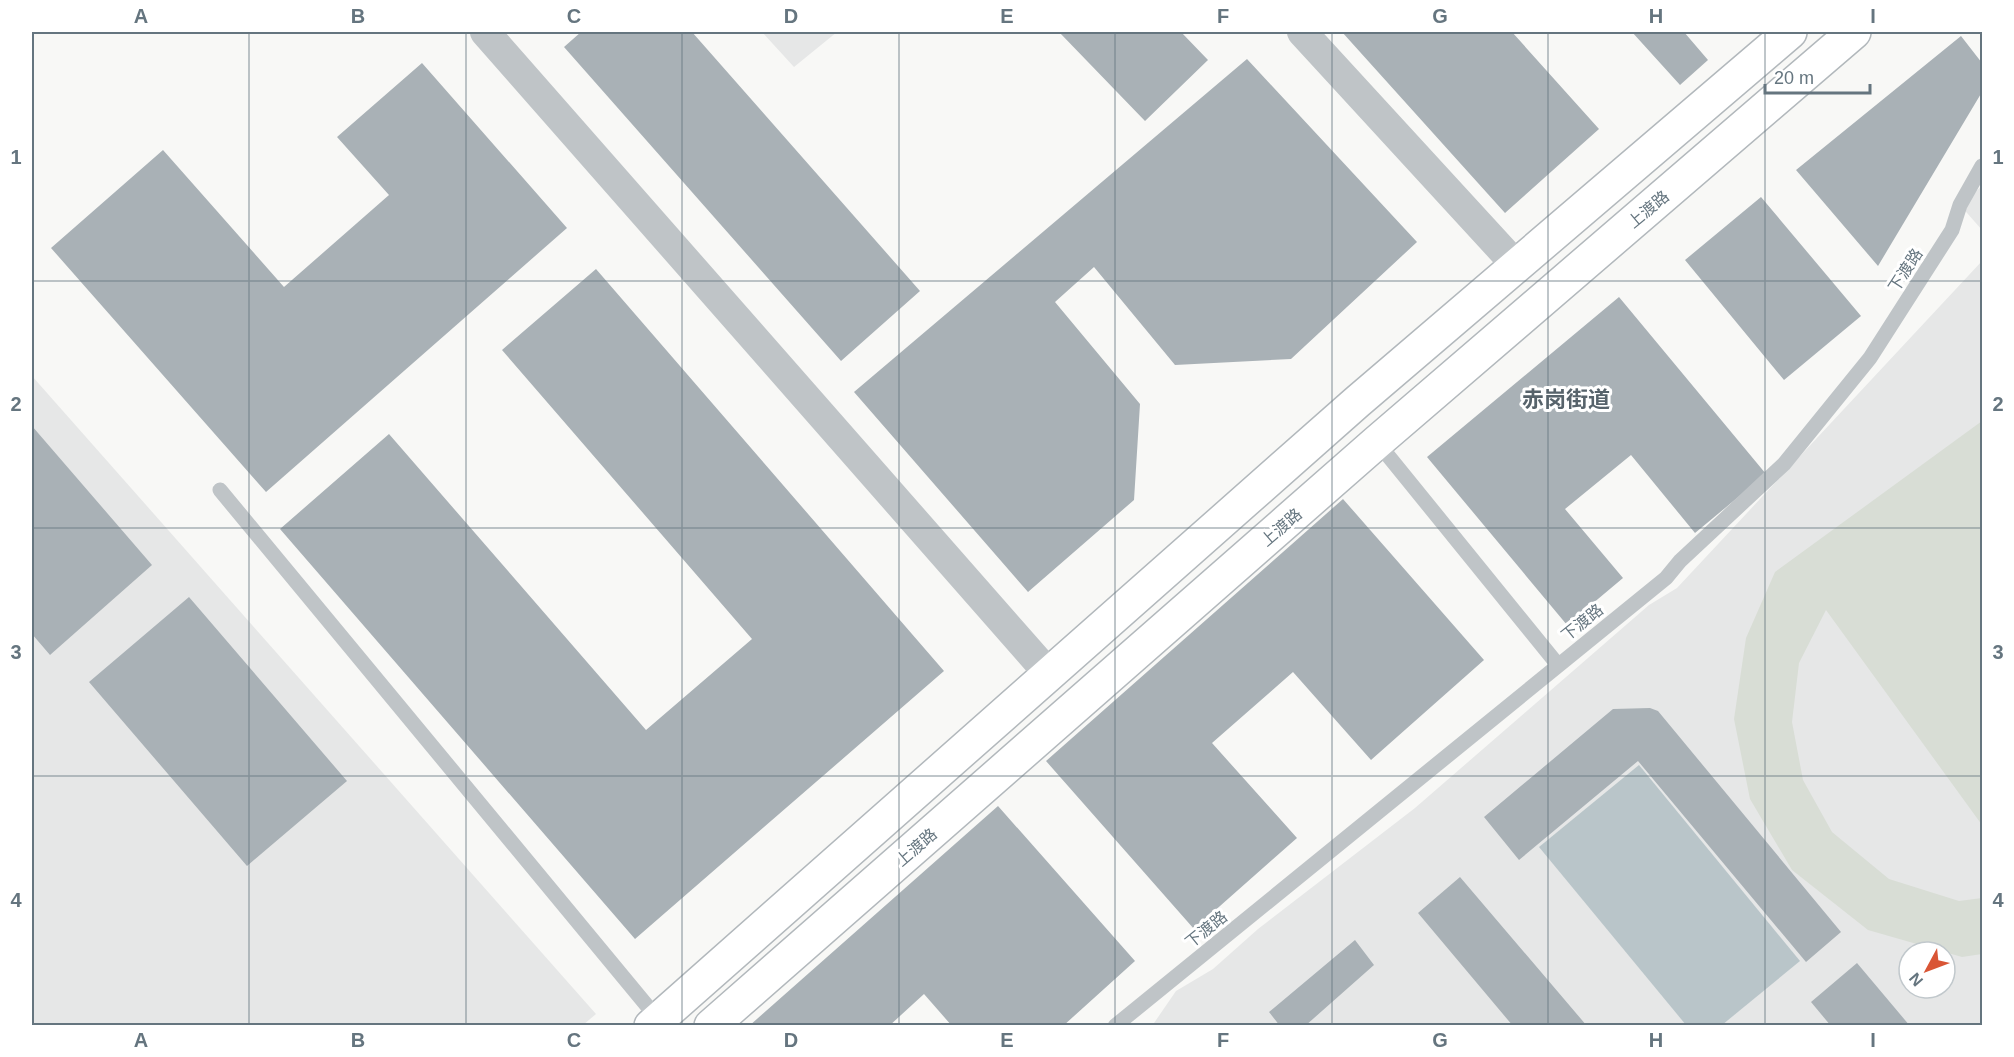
<svg xmlns="http://www.w3.org/2000/svg" width="2014" height="1057" viewBox="0 0 2014 1057" font-family="Arial,'Noto Sans SC',sans-serif">
<rect width="100%" height="100%" fill="#f8f8f6"/>
<path fill="#e6e7e7" fill-rule="evenodd" d="M762,32H837L794,67Z
M1982,186V230L1960,205Z
M1982,261V1025L1158,1026L1154,1023L1176,991L1213,969L1258,929L1415,808L1649,605L1677,588ZM1909,952H1945V988H1909Z
M32,376L596,1014L583,1025H32Z"/>
<path fill="#d8ddd5" d="M1982,421V825L1826,610L1799,663L1792,722L1803,780L1832,832L1889,879L1959,901L1982,898V954L1962,957L1868,930L1792,870L1750,799L1734,719L1746,638L1775,572Z"/>
<path fill="#b9c5c9" d="M1639,765L1800,961L1722,1025H1686L1539,847Z"/>
<path fill="#a9b1b6" d="M581,32H692L920,291L841,361L564,47Z
M1059,32H1181L1208,60L1145,121Z
M1342,32H1512L1599,129L1505,213Z
M1632,32H1684L1708,60L1680,85Z
M1961,36L1982,63V92L1878,266L1796,170Z
M1247,59L1417,242L1291,359L1175,365L1094,267L1055,302L1140,404L1134,500L1028,592L854,392Z
M422,63L567,228L266,492L51,248L163,150L284,287L389,195L337,137Z
M1761,197L1861,316L1784,380L1685,260Z
M596,269L944,671L635,939L280,529L389,434L646,730L752,639L502,350Z
M1619,297L1766,474L1695,533L1631,455L1565,509L1623,578L1567,625L1427,457Z
M32,426L152,565L50,655L32,634Z
M1343,499L1484,660L1371,760L1293,672L1212,743L1297,838L1194,929L1046,761Z
M189,597L347,781L247,866L89,682Z
M1650,708L1658,711L1841,932L1806,962L1638,761L1519,860L1484,817L1613,709Z
M998,806L1135,961L1063,1026H952L924,994L889,1026H749Z
M1460,877L1587,1026H1513L1418,913Z
M1355,940L1374,965L1305,1026H1280L1269,1012Z
M1857,963L1910,1026H1831L1811,1002Z"/>
<g fill="none" stroke-linecap="round" stroke-linejoin="round">
<g stroke="#b2b8bc" stroke-width="36">
<path id="secondary" d="M651,1026L1357,402L1790,32
M711,1026L1377,442L1854,32"/>
</g>
<path stroke="#bfc4c7" stroke-width="15" d="M1377,442L1558,665
M220,490L658,1019
M1115,1026L1666,578L1680,561L1784,464L1870,358L1952,230L1960,205L1982,166"/>
<path stroke="#bfc4c7" stroke-width="30" d="M485,32L1049,674
M1302,32L1516,265"/>
<use href="#secondary" stroke="#fff" stroke-width="33"/>
</g>
<path fill="none" stroke="#65757f" stroke-width="1.5" stroke-opacity="0.55" d="M249,32V1026M466,32V1026M682,32V1026M899,32V1026M1115,32V1026M1332,32V1026M1548,32V1026M1765,32V1026M32,281H1982M32,528H1982M32,776H1982"/>
<g text-anchor="middle" stroke-width="6" stroke-linejoin="round" paint-order="stroke">
<g font-size="16" fill="#65757f" stroke="#fff">
<text transform="translate(1648 209) rotate(-40)" y="6">上渡路</text>
<text transform="translate(1905 270) rotate(-57)" y="6">下渡路</text>
<text transform="translate(1281 527) rotate(-41)" y="6">上渡路</text>
<text transform="translate(1582 622) rotate(-39)" y="6">下渡路</text>
<text transform="translate(916 847) rotate(-41)" y="6">上渡路</text>
<text transform="translate(1206 929) rotate(-39)" y="6">下渡路</text>
</g>
<g font-size="22" font-weight="bold" fill="#57636b" stroke="#fff">
<text x="1566" y="407">赤岗街道</text>
</g>
</g>
<rect width="2014" height="1057" fill="none" stroke="#ffffff" stroke-width="66"/>
<g transform="translate(1927 970) rotate(229)"><circle r="28" fill="#ffffff" stroke="#c1c8cc" stroke-width="1.5"/>
<path d="M0-4.5L10 22L0 15L-10 22Z" fill="#d95535"/>
<text y="-9" font-size="16" font-weight="bold" text-anchor="middle" fill="#65757f">N</text>
</g>
<path d="M1765 84v9h105v-9" fill="none" stroke="#65757f" stroke-width="3"/>
<text x="1774" y="84" font-size="18" fill="#65757f" stroke="#ffffff" stroke-width="4.5" paint-order="stroke">20 m</text>
<rect x="33" y="33" width="1948" height="991" fill="none" stroke="#65757f" stroke-width="2"/>
<g font-size="20" text-anchor="middle" font-weight="bold" fill="#65757f">
<text x="141" y="23">A</text>
<text x="358" y="23">B</text>
<text x="574" y="23">C</text>
<text x="791" y="23">D</text>
<text x="1007" y="23">E</text>
<text x="1223" y="23">F</text>
<text x="1440" y="23">G</text>
<text x="1656" y="23">H</text>
<text x="1873" y="23">I</text>
<text x="16" y="164">1</text>
<text x="1998" y="164">1</text>
<text x="16" y="411">2</text>
<text x="1998" y="411">2</text>
<text x="16" y="659">3</text>
<text x="1998" y="659">3</text>
<text x="16" y="907">4</text>
<text x="1998" y="907">4</text>
<text x="141" y="1047">A</text>
<text x="358" y="1047">B</text>
<text x="574" y="1047">C</text>
<text x="791" y="1047">D</text>
<text x="1007" y="1047">E</text>
<text x="1223" y="1047">F</text>
<text x="1440" y="1047">G</text>
<text x="1656" y="1047">H</text>
<text x="1873" y="1047">I</text>
</g>
</svg>
